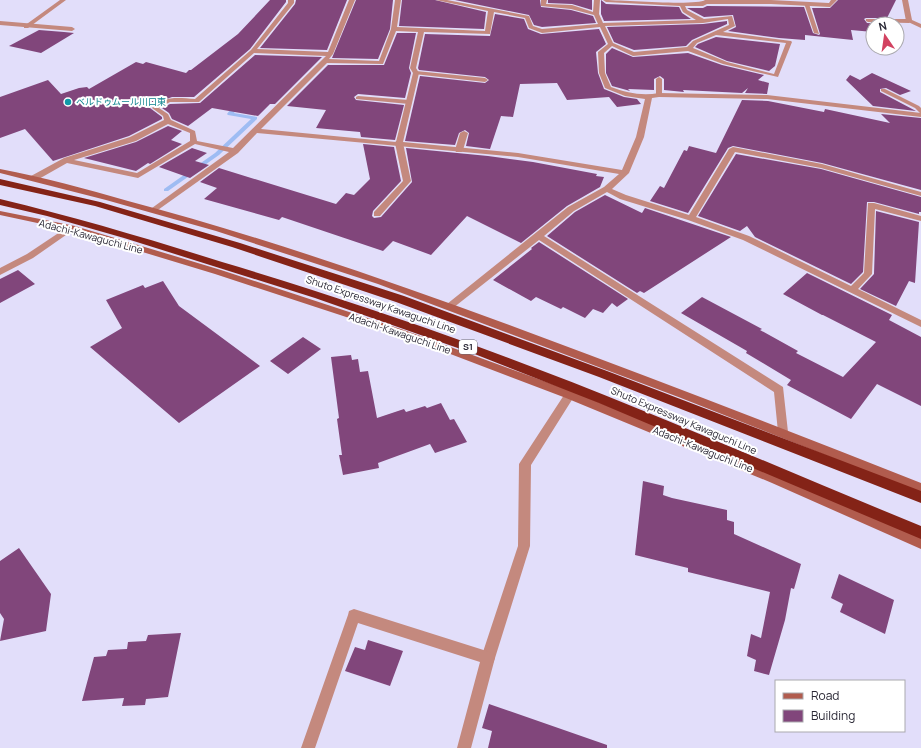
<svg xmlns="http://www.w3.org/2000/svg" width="921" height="748" viewBox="0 0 921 748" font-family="Manrope,'Noto Sans JP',sans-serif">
<rect width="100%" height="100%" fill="#e2defa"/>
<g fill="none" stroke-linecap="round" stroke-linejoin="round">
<path fill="#9ebcf3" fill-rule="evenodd" d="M238,101L241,103L234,113L257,117V119L219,155L168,191H164V189L215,153L251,119L228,115L227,114L236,102Z"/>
</g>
<path fill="#81467b" d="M270,0H286V2L250,49L194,97H172L156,103L150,108L162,117V119L129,136L53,161L25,129L0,138V97L48,80L61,94L79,88L87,87L89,89L136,62L143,64L146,62L186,73L189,70H191L238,34Z
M296,0H347L327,50L260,48L295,4Z
M356,0H393L390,29L378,59L332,58Z
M402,0H435L486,12L484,29L399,26Z
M455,0H540L541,7L571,10L593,16L596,23L542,27L534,25L529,15Z
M548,0H592V10L572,4L548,3Z
M601,0L606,4L679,7L682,13L691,19L604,21L601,14Z
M838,0H896L887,18H866L864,19L867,23L884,24H873V32L851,30L853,40L805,35V40L779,38L728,31L736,27L733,15L704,17L687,8H703L707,6L804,7L813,33L819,35L820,34L812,8H830Z
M495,14L524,19L528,29L541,34L599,29L606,44L596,52L598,73L604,89L624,97L637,99L641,104L617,107L609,97L567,100L557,83L520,84L513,117L501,116L490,149L466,146L469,133L465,130L459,133L455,145L405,141L420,76L485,83L489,80L485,77L419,70L418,68L425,34L490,36Z
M727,21V24L692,40L686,46L634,50L614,42L607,27L703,24Z
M39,30L64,32L74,33L41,53L9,46Z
M397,33H416L409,68L411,73L405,98L358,94L354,97L356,100L404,105L395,140L361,137L360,132L316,128L326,110L287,106L328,65H384Z
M716,37L780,44L775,66L769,71L727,61L695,47L698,44Z
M612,48L633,57L688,53L722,65L764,75L758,80L769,83L767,94L745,93L748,88L742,93L683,90L684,92L664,90V79L660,76L654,79V90L628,89L630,91L623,89L612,86L606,73V54Z
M255,55L322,57L275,104H270L258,116L212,108L188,126L172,119L169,113L162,108L170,104L200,103Z
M872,73L911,91L900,95L886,88L880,89V92L916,111L873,106L846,80L850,75L860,80Z
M742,100L768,101L824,112L825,109L890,123L881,114L921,118V190L822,163L733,146L728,148L688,213L650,201L660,186L664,188L684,150L687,151L689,146L716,153Z
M168,126L182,131L171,140L182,144L150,164L148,163L136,171L84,158L136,142Z
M363,144L394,147L401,181L373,211L372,216L374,218L381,217L412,182L406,148L488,156L533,162L597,174L596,176L604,177L600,187L567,206L521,243L467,216L431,255L393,241L383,251L282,217L279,220L204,199L217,188L200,182L219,168L336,204L346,193L354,195L370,179Z
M192,148L207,153L195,161L209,165L190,178L159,167Z
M736,154L821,169L921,197V212H919V214L874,202H867L863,272L851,284L755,237L747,226L740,231L698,216Z
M605,195L642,213L645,208L731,237L644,293L640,291L637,293L547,236L575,212Z
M876,211L919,222L915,283L909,281L896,306L860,289L874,274Z
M539,242L628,299L617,307L612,303L603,313L593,309L585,318L563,307L561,309L536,297L531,301L493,280L532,249L531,248Z
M18,270L35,284L0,303V279Z
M807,273L892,315L889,320L921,337V406L877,384L851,419L787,385L791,380L746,353L747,351L681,313L702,297L762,329L760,330L798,351L796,353L843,377L876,342L823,315H822L783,294Z
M163,281L179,306L260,366L179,423L90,347L122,328L106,300L143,285L145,288Z
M303,337L321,349L288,374L270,361Z
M351,355L352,360L358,359L360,372L368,371L377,418L404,409L406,412L425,406L427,408L441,403L450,420L454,419L467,442L435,453L430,444L378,463L379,468L343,475L339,455H342L337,419L339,418L331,357Z
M643,481L664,486L663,495L672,498L727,510V520L734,522V534L801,564L794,589L791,588L785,620L769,675L754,671L756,660L747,656L751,634L761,638L770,592L688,572V568L635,555Z
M19,548L51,594L46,631L0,641L4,619L0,613V561Z
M839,574L894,600L885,634L840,612L843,604L831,598Z
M181,633L168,697L146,699L145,705L122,706L124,698L82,701L94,657L106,656L108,650L127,649L128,642L146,641L148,635Z
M368,640L403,651L390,686L345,671L355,647L365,650Z
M489,704L607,745V748H488L492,731L482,728Z"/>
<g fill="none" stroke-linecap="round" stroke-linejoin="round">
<path fill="#c4897e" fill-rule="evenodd" d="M60,0H66L28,28H24V26Z
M804,3L809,4L819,34L814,33Z
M866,19H909L912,21L909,23L868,22L866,21Z
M416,71L485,78L488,80L485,82L414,74V72Z
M659,77L662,79V95L659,97L656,95V79Z
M881,89H885L919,106L921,108V114L915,108L881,91Z
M358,96L409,100L412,102L409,104L356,99V97Z
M464,131L468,133L463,150L462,152H456L455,150L460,133Z
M396,141H402L403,143L411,181L380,216H374V212L403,181L395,143Z
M570,391L574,392L575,395L531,465L530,546L495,658L493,663L488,665L483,663L481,658L518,546L519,464L566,392Z"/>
<path fill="#c4897e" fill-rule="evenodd" d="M288,0H294V3L257,49L328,52L349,0H355L333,54L329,59L379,61L391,29L395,0H401L397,27L485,31L488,11L436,0H447L529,16L533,26L542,29L598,24L594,15L571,9L541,6V0H547L546,4L572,5L593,12L594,0H600L599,14L603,23L696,20L683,12L680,6L606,2L603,0C620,0 697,6 705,0H771L829,3L831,0H837L830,7L771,4H707L703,6H685L687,10L704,19L732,16L735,26L723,32L791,41L792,42L778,77L723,64L688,51L633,56L612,46L604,53L605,73L611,87C627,93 642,96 659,93L767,95L921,113V117L767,99L659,97L652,98L644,137L629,173L612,189L626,195L689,215L729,149L733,147L822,164L921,192V196L821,168L735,152L696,217L749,236L851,286L864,273L868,203H874L921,216V221L875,209L872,274L858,289L921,320V327L743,240L688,220L620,199L607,192L574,211L544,236L783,387L788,432L787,435L783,436L779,435L778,432L774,392L539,240L453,308H447L445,306L447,304L568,207L604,187L619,174L518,157L257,133L238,153L155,212H152V208L229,152L195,144L138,178L67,163L37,180H31V176L64,158L130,137L164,120L163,116L152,108C164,95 179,98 195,99L251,50L288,3ZM494,12L525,18L529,28L542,33L600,27L608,44L598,52L599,73L605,88L625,96L645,99L636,137L622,170L518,153L403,142L419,73L416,68L424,32L490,34ZM728,19L729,25L693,41L687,47L634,52L613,43L605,26L703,23ZM396,31L418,32L410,68L413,73L396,142L261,129L327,63L383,64ZM716,35L786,43L774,74L727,62L693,48L697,43ZM254,53L326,56L233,148L197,141L195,131L171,120L168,114L159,108L170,102H199ZM168,124L190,133V141L137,173L74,160L136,141Z
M902,0H908L912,20L921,24V28L906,21Z
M0,21L72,27L75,29L72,31L0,25Z
M69,226H72L76,228L33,258L0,275V268L27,254Z
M354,609L493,653L495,658L471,748H457L480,662L358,623L315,748H301L348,615L349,611Z"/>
<path fill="#b15c4e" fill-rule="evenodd" d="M0,169C43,177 86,189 128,201C264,237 396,283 528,332C659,381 791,431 921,483V493L681,398L378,284L216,231L106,200L0,173Z
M0,211L75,226L221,270L404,330L574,392L780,477L921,538V549L772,483L566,398L398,334L215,274L70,230L0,215Z"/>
<path fill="#842317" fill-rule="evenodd" d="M0,179L100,202L240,243L404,296L607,371L921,491V503L599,377L396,302L232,247L95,206L0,185Z
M0,199C75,217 149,239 222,262C309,288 394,316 479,347C628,401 774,466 921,526V539L599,403L472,353L315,298L124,238L47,216L0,205Z"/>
</g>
<circle fill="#0f9aa8" stroke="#fff" stroke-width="1.5" cx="68" cy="102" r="4"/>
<g text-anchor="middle" stroke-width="4" stroke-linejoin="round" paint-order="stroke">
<g font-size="9" fill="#0d838f" stroke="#fff" text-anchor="start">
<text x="76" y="105">ベルドゥムール川口東</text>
</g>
<rect fill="#fff" stroke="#6a6872" stroke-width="1" x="459" y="340" width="18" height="14" rx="3"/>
<g font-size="9" font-weight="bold" fill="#2a2835">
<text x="468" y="350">S1</text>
</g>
<g font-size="10" fill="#2a2835" stroke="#fff">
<text transform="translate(91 236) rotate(15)" y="4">Adachi-Kawaguchi Line</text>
<text transform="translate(381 304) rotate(19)" y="4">Shuto Expressway Kawaguchi Line</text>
<text transform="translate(400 333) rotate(19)" y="4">Adachi-Kawaguchi Line</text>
<text transform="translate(684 420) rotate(23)" y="4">Shuto Expressway Kawaguchi Line</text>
<text transform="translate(703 449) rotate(22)" y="4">Adachi-Kawaguchi Line</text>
</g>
</g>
<rect x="775" y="680" width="130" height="52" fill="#ffffff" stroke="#aaa9ae"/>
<rect x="783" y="693" width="20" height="6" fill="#b15c4e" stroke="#aaa9ae"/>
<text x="811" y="700" font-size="12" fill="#2a2835">Road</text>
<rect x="783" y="710" width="20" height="12" fill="#81467b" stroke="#aaa9ae"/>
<text x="811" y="720" font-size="12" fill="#2a2835">Building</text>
<g transform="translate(885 36) rotate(347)"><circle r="19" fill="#ffffff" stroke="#aaa9ae"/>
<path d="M0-3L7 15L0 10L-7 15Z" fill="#d24261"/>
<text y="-6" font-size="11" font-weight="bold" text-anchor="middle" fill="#2a2835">N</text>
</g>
</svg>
